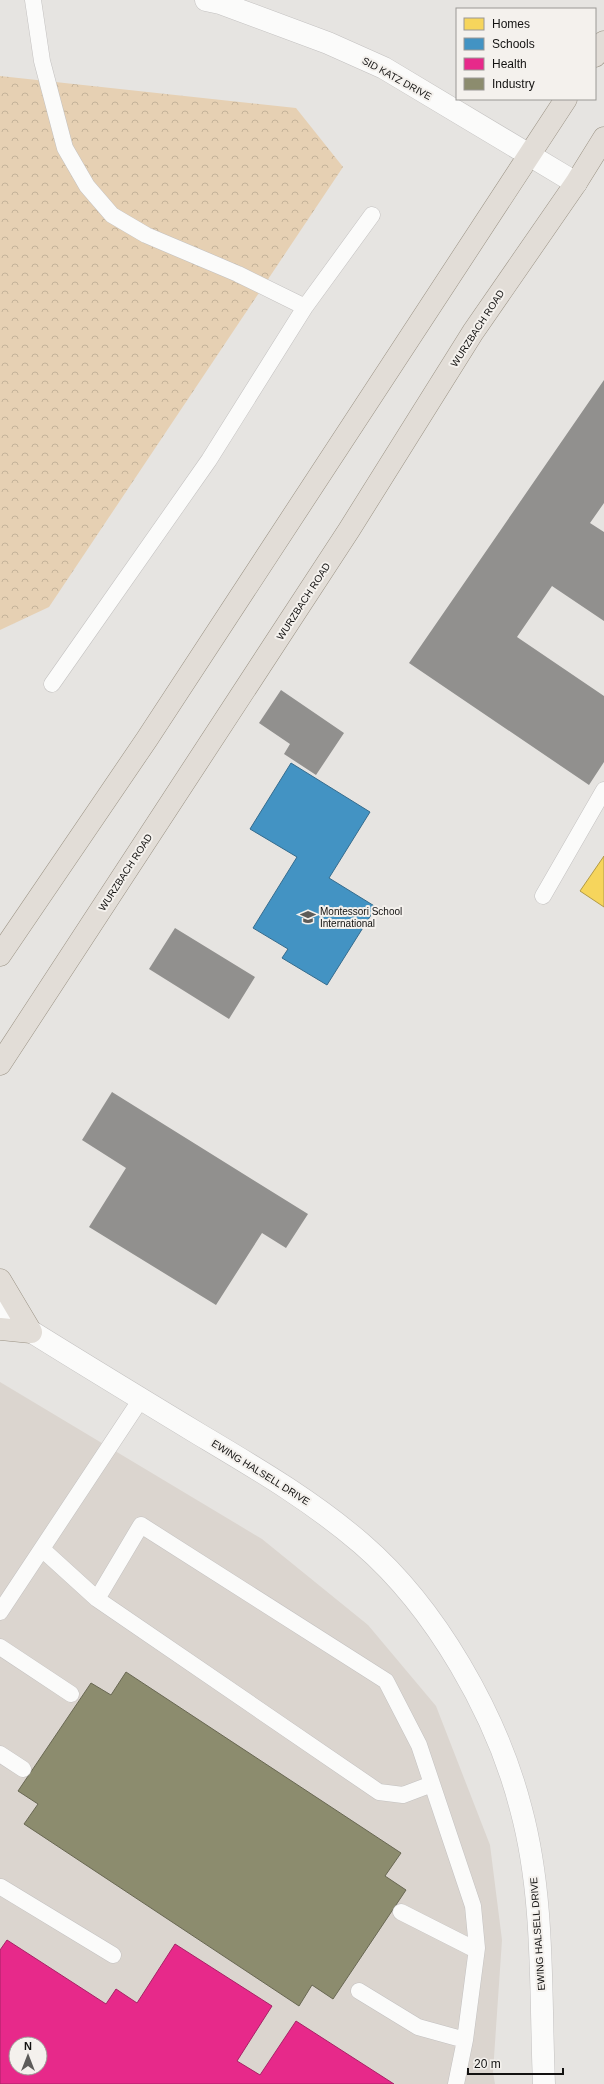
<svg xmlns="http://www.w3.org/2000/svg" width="604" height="2084" viewBox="0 0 604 2084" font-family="Arial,sans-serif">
<defs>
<pattern id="forest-crowns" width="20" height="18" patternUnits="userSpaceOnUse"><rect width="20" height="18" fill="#e6d0b3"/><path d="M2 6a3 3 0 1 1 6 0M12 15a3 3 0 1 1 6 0" fill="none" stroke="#c4b299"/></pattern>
</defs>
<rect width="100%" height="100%" fill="#e6e4e1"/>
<path fill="#dbd5cf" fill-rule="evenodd" d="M0,1382L262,1539L368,1625L436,1706L490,1845L502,1940L493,2072L495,2084H0ZM16,2044H40V2068H16Z"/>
<path fill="url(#forest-crowns)" d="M0,76L296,108L343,167L49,607L0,630Z"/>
<path fill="#f6d55c" stroke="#b29a46" d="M604,856V907L580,891Z"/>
<path fill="#4393c3" stroke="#356c8e" d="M291,763L370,812L329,878L376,907L327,985L282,958L288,949L253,928L297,857L250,829Z"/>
<path fill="#e7298a" stroke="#a72266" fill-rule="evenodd" d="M7,1940L106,2004L116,1989L137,2003L175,1944L272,2006L237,2061L260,2075L296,2021L394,2084H0V1950ZM16,2044H40V2068H16Z"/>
<path fill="#8c8c6e" stroke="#686752" d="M126,1672L401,1853L385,1876L406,1890L333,1999L312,1985L299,2006L24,1824L38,1804L18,1791L91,1683L111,1695Z"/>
<path fill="#91908e" d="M604,380V503L590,523L604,532V621L552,586L517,637L604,696V762L589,785L409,663Z
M281,690L344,733L316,775L284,754L290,744L259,723Z
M175,928L255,977L229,1019L149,969Z
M112,1092L308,1214L286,1248L262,1233L216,1305L89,1227L126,1168L82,1140Z"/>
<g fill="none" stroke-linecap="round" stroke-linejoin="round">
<g stroke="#c3c1c0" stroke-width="17">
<path id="service" d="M33,0L42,61L65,148L87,186L112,215L146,235L238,274L305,307L209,460L52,684
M305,307L372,215
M543,896L604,790
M42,1549L97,1599L141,1525L386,1681L419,1745L473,1906L477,1948L465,2040L456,2084
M97,1599L379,1792L403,1795L432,1784
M0,1612L141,1399
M0,1647L71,1694
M0,1754L23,1769
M1,1887L113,1955
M401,1912L476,1950
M359,1991L418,2027L465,2040"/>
</g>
<g stroke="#c3c1c0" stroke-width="23">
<path id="minor" d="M206,0L220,3L328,43L384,68L576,183"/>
</g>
<g stroke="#c3c1c0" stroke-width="23">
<path id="tertiary" d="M0,1312C65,1353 131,1393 197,1433C254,1467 311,1500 362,1544C436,1608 497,1715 521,1809C545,1898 540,1993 544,2084"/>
</g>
<g stroke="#9a9284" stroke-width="23">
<path id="primary" d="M595,56L604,42
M0,955L147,739L566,99
M0,1064L349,530L473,332L576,183L604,138
M0,1280L31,1332
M0,1329L31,1332"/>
</g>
<use href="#service" stroke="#fbfbfa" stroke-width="16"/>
<use href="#minor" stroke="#fbfbfa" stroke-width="22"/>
<use href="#tertiary" stroke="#fbfbfa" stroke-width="22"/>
<use href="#primary" stroke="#e2ddd7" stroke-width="22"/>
</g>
<defs>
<g id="school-bare" transform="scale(1.2)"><path d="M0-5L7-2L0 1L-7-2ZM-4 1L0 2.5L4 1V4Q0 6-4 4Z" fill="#5d5c5a" stroke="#f4f1ed" stroke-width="2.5" paint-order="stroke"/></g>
</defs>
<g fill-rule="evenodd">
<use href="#school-bare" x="308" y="917"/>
</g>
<g text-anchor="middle" stroke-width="4" stroke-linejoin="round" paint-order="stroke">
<g font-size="10" fill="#131211" stroke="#f4f1ed">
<text transform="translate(397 78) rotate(29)" y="4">SID KATZ DRIVE</text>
<text transform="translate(477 328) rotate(-57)" y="4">WURZBACH ROAD</text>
<text transform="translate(303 601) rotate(-57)" y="4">WURZBACH ROAD</text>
<text transform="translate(125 872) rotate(-57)" y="4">WURZBACH ROAD</text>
<text transform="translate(261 1472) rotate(32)" y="4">EWING HALSELL DRIVE</text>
<text transform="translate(537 1934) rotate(-94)" y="4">EWING HALSELL DRIVE</text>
</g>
<g font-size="10" fill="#131211" stroke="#f4f1ed" text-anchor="start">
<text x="320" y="915">Montessori School<tspan x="320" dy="12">International</tspan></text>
</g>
</g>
<rect x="456" y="8" width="140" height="92" fill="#f4f1ed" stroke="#9a9895"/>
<rect x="464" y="18" width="20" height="12" fill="#f6d55c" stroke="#9a9895"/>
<text x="492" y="28" font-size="12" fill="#131211">Homes</text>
<rect x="464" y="38" width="20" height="12" fill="#4393c3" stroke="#9a9895"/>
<text x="492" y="48" font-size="12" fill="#131211">Schools</text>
<rect x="464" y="58" width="20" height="12" fill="#e7298a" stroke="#9a9895"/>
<text x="492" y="68" font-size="12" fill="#131211">Health</text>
<rect x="464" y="78" width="20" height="12" fill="#8c8c6e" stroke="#9a9895"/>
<text x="492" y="88" font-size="12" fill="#131211">Industry</text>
<g transform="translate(28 2056)"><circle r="19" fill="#f4f1ed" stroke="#9a9895"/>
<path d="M0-3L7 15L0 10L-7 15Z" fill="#5d5c5a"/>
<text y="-6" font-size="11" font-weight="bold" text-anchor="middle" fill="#131211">N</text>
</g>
<path d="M468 2068v6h95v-6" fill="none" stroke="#131211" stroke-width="2"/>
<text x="474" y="2068" font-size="12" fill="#131211" stroke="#f4f1ed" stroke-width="3" paint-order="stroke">20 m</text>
</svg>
